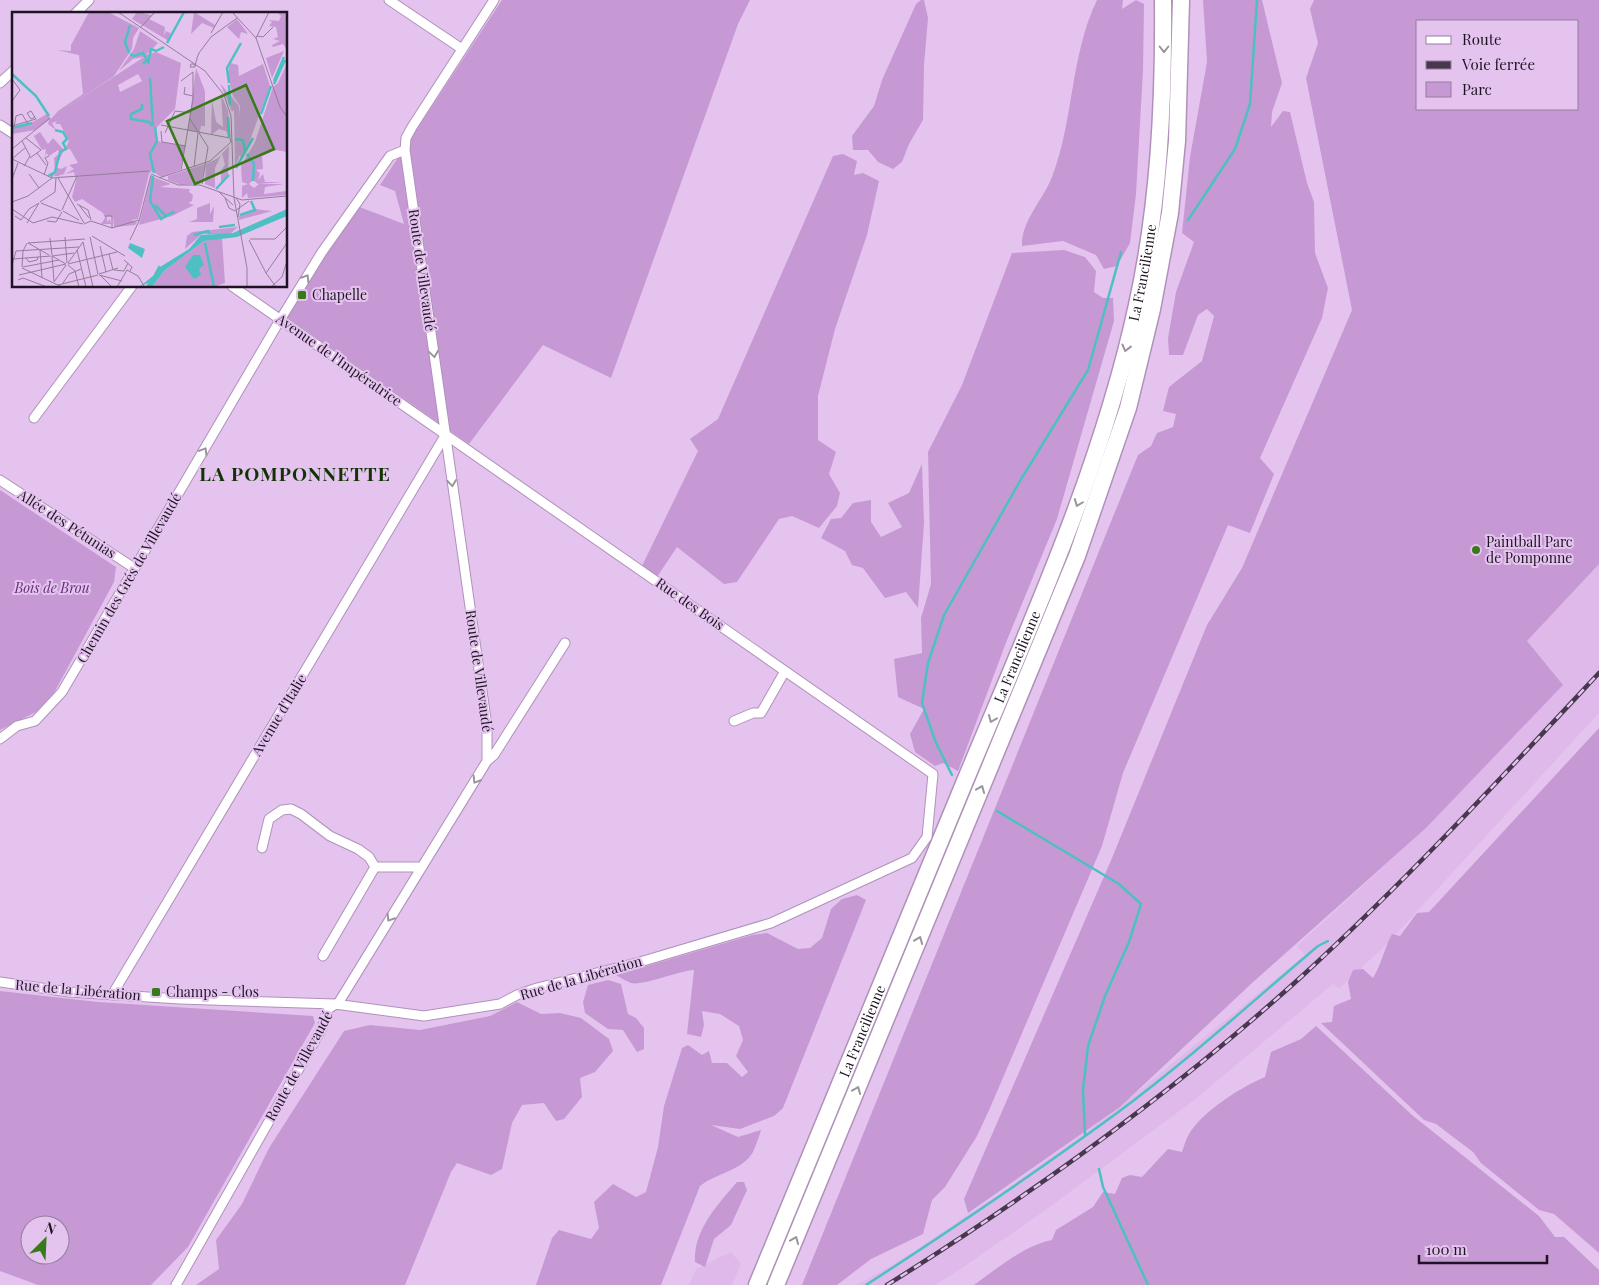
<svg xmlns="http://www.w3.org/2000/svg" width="1599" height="1285" viewBox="0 0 1599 1285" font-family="'Playfair Display',serif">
<rect width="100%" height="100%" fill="#e4c4ee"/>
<path fill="#deb9ea" d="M1599,564V713L1389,942L1339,989L1333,984L1193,1101L1040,1214L959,1270L935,1285H857L899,1261L1011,1186L1113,1112L1305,955L1297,946L1426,828L1562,686L1527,641Z
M731,1252L741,1264L732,1285H689L696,1269Z"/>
<path fill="#c699d4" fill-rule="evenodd" d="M502,0H750L738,24L611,378L543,345L469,444L285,316L357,206L404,224L395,191L380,185Z
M921,0H924L928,18L924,65L923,120L909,144L902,162L893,169L878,162L868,150H853L852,136L874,106L882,80L916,4Z
M1097,0H1123L1122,9L1136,0L1144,4L1143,70L1136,194L1130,243L1117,266L1104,269L1096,255L1063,241L1022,246C1021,221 1043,200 1052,177C1074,120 1070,56 1097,0Z
M1203,0H1262L1282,83L1272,112L1271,127L1283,111L1290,112L1307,183L1314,202L1315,253L1328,288L1322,318L1260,458L1274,474L1250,533L1228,525L1123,773L1102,846L990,1108L977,1136L945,1187L932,1200L923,1234L871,1259L837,1285H802L1138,455L1151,446L1157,433L1173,427L1176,414L1163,411L1169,387L1202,361L1214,316L1207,309L1198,315L1183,355H1169L1168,338L1176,292L1194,242L1182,233L1190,157L1207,62Z
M1314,0H1599V564L1527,641L1563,685L1426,828L1252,983L1120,1107L968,1213L964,1199L1112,858L1207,625L1242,568L1352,310L1306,78L1318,43L1310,9ZM1418,21H1578V109H1418Z
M843,154L857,161L854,175L863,173L879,181L867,235L835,329L818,396V440L836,452L829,474L840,493L837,506L819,528L792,516L779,519L737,582L724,584L677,547L655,580L640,570L698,451L690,439L718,419L833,156Z
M1064,250L1085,257L1096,271L1094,292L1103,298H1113L1114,321L1057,519L1007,640L958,771L943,763L935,766L915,752L910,734L924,709L898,697L894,659L922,653L921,618L931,584L928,452L962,385L1012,253Z
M922,464L924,523L918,608L906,592L885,598L863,568L852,565L845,551L821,538L831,519L841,518L853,503L871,500V522L881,537L902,527L888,503L909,493Z
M0,490L116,567L114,582L54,693L36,712L0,730Z
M1599,728V1253L1554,1214L1539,1210L1481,1163L1473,1152L1436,1124L1424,1120L1321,1023L1332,1022L1334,1006L1351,999L1348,982L1353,970L1363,969L1373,978C1382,963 1384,949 1392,934L1400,936L1417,913L1429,912Z
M857,895L866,900L783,1108L774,1116L740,1129L711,1125L738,1137L761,1130C759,1137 756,1145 753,1152C742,1171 716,1173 700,1186L661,1285H536L552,1238L559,1230L591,1239L599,1228L594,1202L613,1184L636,1197L646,1192L658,1147L664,1106L682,1048L688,1045L702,1055L709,1051L712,1063H727L742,1077L748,1072L736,1056L743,1040L739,1026L720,1014L702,1011L704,1025L701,1037L687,1034L694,970C678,971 643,986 631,983C626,981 621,978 616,975L752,935L767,933L798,949L810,948L822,938L831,909L842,899Z
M608,980L621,984L628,1014L636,1018L644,1028V1049L637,1052L623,1030L608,1029L585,1013L583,1002L588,985Z
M0,991L98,1002L313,1016L315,1023L188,1247L151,1285H38L0,1271ZM30,1225H60V1255H30Z
M517,1002L541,1014L560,1013L581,1018L609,1039L613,1051L595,1072L580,1078L582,1097L564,1119L556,1121L544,1103L522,1105L512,1123L502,1169L491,1175L457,1163L451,1172L405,1285H196L219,1269L216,1240L242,1204L269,1148L344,1031L370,1025L420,1030L490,1016Z
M1316,1026L1412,1115L1539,1216L1555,1237H1564L1599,1270V1285H974C998,1268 1023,1246 1052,1240L1056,1230L1093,1207L1103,1192L1115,1194L1122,1178L1130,1175L1142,1177L1168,1149L1182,1152C1184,1146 1186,1139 1189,1134C1203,1111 1241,1087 1265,1077L1271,1052L1301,1039Z
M737,1182H744L747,1190L731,1225L714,1239L705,1267L695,1262C693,1231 718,1204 737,1182Z"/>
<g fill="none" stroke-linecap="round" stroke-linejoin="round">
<path stroke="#4ec0c3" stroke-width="2.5" d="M1188,220L1235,149L1250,104L1257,0
M952,775L936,743L922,703L928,663L944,615L1020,481L1088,370L1121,252
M997,811L1119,884L1141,904L1129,942L1105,996L1088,1046L1083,1090L1085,1135
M1099,1169L1103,1187L1148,1285
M866,1285C951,1230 1035,1173 1117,1113C1187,1061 1252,1002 1318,946L1328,941"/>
<g stroke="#b091ba" stroke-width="11">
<path id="minor" d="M389,0L462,49
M75,14L89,0
M0,83L14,70
M0,125L14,134
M34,418L132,286
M0,480L134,568
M734,721L753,713H761L785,671
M0,739L17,726L35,721L62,692L280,320L322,252L390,156L405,150
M487,761L494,755L565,643
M262,848L269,819L282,810L291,809L301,814L330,836L358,849L369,857L375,867H422
M323,956L375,867
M0,982L69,992L180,999L335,1004L424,1016L500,1004L517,995L537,988L640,962L771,923L912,858L927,837L933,774L232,286
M112,995L446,434
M176,1285L322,1028L328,1009L339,1002L487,761V726L405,150L406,138L412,127L494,0"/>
</g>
<g stroke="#b091ba" stroke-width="19">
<g id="motorway">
<path id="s1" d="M757,1285C826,1119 895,953 963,786C1028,629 1101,472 1137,305C1159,205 1164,103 1163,0"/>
<path d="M776,1285L1077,556L1128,408L1152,309L1170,213L1177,141L1181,0"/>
</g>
</g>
<use href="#minor" stroke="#fff" stroke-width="9"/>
<use href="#motorway" stroke="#fff" stroke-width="16"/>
<g stroke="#47384d" stroke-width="4.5">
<path id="rail" d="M887,1285C1032,1194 1173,1093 1301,977C1406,881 1502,777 1599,673"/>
</g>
<use href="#rail" stroke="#e4c4ee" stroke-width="2.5" stroke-dasharray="8" stroke-linecap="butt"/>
</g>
<defs><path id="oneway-chevron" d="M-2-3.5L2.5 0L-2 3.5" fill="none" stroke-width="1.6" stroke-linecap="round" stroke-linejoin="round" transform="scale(1.25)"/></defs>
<g stroke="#9a959c">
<use href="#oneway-chevron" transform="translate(1164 49) rotate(90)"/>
<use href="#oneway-chevron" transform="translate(306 278) rotate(-58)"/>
<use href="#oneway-chevron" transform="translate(1126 348) rotate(104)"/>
<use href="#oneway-chevron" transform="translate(434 354) rotate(82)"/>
<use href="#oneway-chevron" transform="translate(204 451) rotate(-59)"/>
<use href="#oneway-chevron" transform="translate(452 483) rotate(83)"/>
<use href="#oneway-chevron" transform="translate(1078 503) rotate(111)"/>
<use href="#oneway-chevron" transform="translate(992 719) rotate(113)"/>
<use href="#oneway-chevron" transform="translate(476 780) rotate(122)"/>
<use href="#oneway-chevron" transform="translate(981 789) rotate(-68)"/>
<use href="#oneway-chevron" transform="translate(390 918) rotate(122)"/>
<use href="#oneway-chevron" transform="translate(919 940) rotate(-68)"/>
<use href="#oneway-chevron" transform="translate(857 1090) rotate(-68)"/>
<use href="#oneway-chevron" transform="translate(795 1240) rotate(-68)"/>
</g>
<g fill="#387919" stroke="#e4c4ee" stroke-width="2">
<rect x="297" y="290" width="10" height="10" rx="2.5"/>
<circle cx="1476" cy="550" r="5"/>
<rect x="151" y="987" width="10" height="10" rx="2.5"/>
</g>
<g text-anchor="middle" stroke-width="4" stroke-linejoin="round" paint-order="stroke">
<g font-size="14" fill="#1e1322" stroke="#e4c4ee">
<text transform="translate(422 270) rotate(82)" y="5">Route de Villevaudé</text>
<text dy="5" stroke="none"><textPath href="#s1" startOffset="1085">La Francilienne</textPath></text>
<text transform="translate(339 360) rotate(35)" y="5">Avenue de l'Impératrice</text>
<text transform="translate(67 524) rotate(33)" y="5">Allée des Pétunias</text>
<text transform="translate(129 578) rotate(-60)" y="5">Chemin des Grés de Villevaudé</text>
<text transform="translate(690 604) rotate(35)" y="5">Rue des Bois</text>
<text dy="5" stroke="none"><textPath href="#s1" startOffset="680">La Francilienne</textPath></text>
<text transform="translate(479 671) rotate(82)" y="5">Route de Villevaudé</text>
<text transform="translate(279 715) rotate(-59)" y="5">Avenue d'Italie</text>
<text transform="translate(581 978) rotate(-16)" y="5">Rue de la Libération</text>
<text transform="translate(78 990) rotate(5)" y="5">Rue de la Libération</text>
<text dy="5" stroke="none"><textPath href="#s1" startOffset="275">La Francilienne</textPath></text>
<text transform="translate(299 1066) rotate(-61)" y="5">Route de Villevaudé</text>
</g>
<g font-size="14" fill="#1e1322" stroke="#e4c4ee" text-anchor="start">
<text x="312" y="300">Chapelle</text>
<text x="1486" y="547">Paintball Parc<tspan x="1486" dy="16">de Pomponne</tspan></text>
<text x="166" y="997">Champs - Clos</text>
</g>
<g font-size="14" font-style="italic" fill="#662d77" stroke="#e4c4ee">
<text x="52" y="593">Bois de Brou</text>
</g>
<g font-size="19" font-weight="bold" letter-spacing="1" fill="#133305" stroke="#e4c4ee">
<text x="295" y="481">LA POMPONNETTE</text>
</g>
</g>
<g transform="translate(12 12)">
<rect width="275" height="275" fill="#e4c4ee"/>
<path d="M77,0H96L127,16L121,26L120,37L102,64L46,101L132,45L121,47L107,59L122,37L128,19L146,31L134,43L144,40L169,51L163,97L144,116L145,129L173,134L168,158L149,165L140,159L137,162L126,207L119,208L125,210L123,213L102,215L101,205L95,204V210L98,207L99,212H89L93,206L91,201L70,187L63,190L60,185L65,165L42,164L43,163L38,164L43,161L42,146L48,141L46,138L37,144L34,141L32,148L34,137L30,138L20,121L22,124L28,120L36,132L41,126L52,138L44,155L49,157L55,154L52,162L46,164H63L62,160L53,162L62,157L57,153L66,151L58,137H53L57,129L48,112H43L45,109L40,111L44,118L36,112L37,108L23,118L0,122V115L17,112L35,102L39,107L46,99L71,82L67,43L45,38L59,39V33ZM126,62L130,69L108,80L106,73ZM125,0L139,3L143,0L137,7L153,15L152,24L154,19L160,22L157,29L120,7ZM182,0L203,13L202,16L190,11L179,22ZM265,0H275V38L271,32L261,35L260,33L268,29L261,27L266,25L264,15L257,14L260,10L257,8L267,9L269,4ZM225,7L236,22L229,20L227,27L215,15ZM272,39L260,66L254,46ZM218,51L226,53L227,64L251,52L258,74L234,139L229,147L228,143L223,155L222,98L220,100L208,71L227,94L228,104V94L221,84L216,63ZM275,51V140L264,138L250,144L251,157L244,158L248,161L246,168L251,162L253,170H272L246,172L241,168L237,172L242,176L247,172H272L253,175L252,182L274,179L275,183L236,186L235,181L230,186V174L236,172L230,170L229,154L243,130L261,75L266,71ZM184,56L193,79V114H189L188,120L176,118ZM209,82L216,99L219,126L214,119L207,117L199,123L200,88L204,110L211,115ZM217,134L216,164L209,171V158L213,153L210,141L203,156V176L193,172L194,152L206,146ZM193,152L189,171L169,173L156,168V164ZM139,164L159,172L148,175L178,177L177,180L181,183L180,189L176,191L182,193L160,204L127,213ZM198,191V202L202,194L201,210H177L185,207V196ZM243,197L260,199L227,208V204ZM226,215L218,222H190L173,237L175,224L180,220ZM210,226L213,271L202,275H140L152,259L192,229Z" fill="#c699d4" fill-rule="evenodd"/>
<path d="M275,197V204L225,225L192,229L152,259L140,275H134L136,271L127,275L141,264L147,253L148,255L177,237L189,223L221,221ZM118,231L133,237L130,246L116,236ZM181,243H188L192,253L187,257L189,263L182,267L173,255Z" fill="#4ec0c3"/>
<path fill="none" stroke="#4ec0c3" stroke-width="2.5" d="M155,31L172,0M117,41L113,30L118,13M118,42L122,44L131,41L135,48L131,52M136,52L139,37L144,39L152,35M0,62L24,84L37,104M138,66L141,114M262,69L272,45M217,71L215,56L229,31M262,72L273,48M217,73L218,93M130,92V97L119,102V107L137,110L141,114M249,102L259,74M216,105L217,125M0,116L20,111M223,127L231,128L233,140M235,142L242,152L241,169M224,156L241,126M142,161L138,142L145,129L143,115M41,164L38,163L43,160L48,140L54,137L51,131L55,127L51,120L43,118M141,164L138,189L149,207L161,200L162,202M204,177L217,163M143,193L154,204M228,203L243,198L239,189M207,215L223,213M182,223L196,219L198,222M193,231L202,275"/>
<path fill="none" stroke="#957d9c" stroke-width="1" d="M106,0L193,59L212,83L219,104L222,186L235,256V275M220,0L244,26L268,95L275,105M128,16L143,0M199,21L211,0M245,24L251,25L261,15M244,26L257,0M187,41L199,25L225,6M184,53H183L181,52H179L178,55H183V54L184,50L185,47V46L187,41M0,67L8,78L0,89M173,75L172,82L181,84M178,107L196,135L190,172M0,114L24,107L19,99L15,101L19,107L23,105M2,115L4,104L10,102L16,112M149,119L150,130L174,134M153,121L163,99L179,101M14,126L29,138L18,146M10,129L18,144L12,154M0,137L38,106M25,141L34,153M0,147L40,166M0,147L14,135M182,155L186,121M169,158L181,87V60L169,69M17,162L27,176M139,162L166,173H188L230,188L275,184M32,163L36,151L33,146L37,144M46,166L72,211M147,166L198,149L219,130L218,126L149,113M0,167L6,151M207,180L221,193M213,186L217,196L223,199L237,189M224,186L228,192L226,205M0,190L16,184L40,166L137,159M28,190L43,180L44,166M29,191L49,199M65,192L76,198L79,208M67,193L77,206M0,197L21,211L40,205L71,212M50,198L65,164M51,199L67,208M3,204L9,208L17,197L27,191M93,204H100V216M35,209L44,210L50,200M15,211L27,191M72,212L79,209L100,216L127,208M80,224L113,244M53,225L55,251M78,225L86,262M38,226L40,243M238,227H263L275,215M118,228L127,209L139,163M237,228L254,261M71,230L81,275M16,231L73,227M16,231L37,243M88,234L94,260M28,238L30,266M65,238L74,275M97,242L101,258M40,244L42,269M40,244L62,241M40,244L54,252M14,246L17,250L25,248L26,245M1,247L39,244M112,248L120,255L118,259M56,251L71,230M56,252L105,240M0,253L4,239L67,235M56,253L63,259L67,275M10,255L11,239L15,231M11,255L47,248M10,256L50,275M102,258L112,259L116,251M115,258L126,264L132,274M87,262L106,256M7,263L54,252M87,263L110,269M88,263L100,275M6,268L11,266L35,275M42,270L54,253M51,271L57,262L69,257M46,273L86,263M105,275L115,258M259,275L270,265L274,252M264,275L254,261L275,231"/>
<path fill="#387919" fill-opacity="0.15" stroke="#387919" stroke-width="2.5" d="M234,73L262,137L183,172L155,109Z"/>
<rect width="275" height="275" fill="none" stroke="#1e1322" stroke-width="2.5"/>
</g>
<rect x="1416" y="20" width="162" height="90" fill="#e4c4ee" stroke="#957d9c"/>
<rect x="1426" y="36" width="25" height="8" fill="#ffffff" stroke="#957d9c"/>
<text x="1462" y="45" font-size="15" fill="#1e1322">Route</text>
<rect x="1426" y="61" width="25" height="8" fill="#47384d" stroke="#957d9c"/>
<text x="1462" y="70" font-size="15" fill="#1e1322">Voie ferrée</text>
<rect x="1426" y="82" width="25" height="15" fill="#c699d4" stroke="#957d9c"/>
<text x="1462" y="95" font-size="15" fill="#1e1322">Parc</text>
<g transform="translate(45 1240) rotate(24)"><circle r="24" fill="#e4c4ee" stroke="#957d9c"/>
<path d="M0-4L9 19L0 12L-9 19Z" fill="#387919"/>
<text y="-8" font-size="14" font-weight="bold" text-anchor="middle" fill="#1e1322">N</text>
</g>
<path d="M1419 1255v8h128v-8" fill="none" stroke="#1e1322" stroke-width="2.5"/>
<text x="1426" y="1255" font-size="15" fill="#1e1322" stroke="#e4c4ee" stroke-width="4" paint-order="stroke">100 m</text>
</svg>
